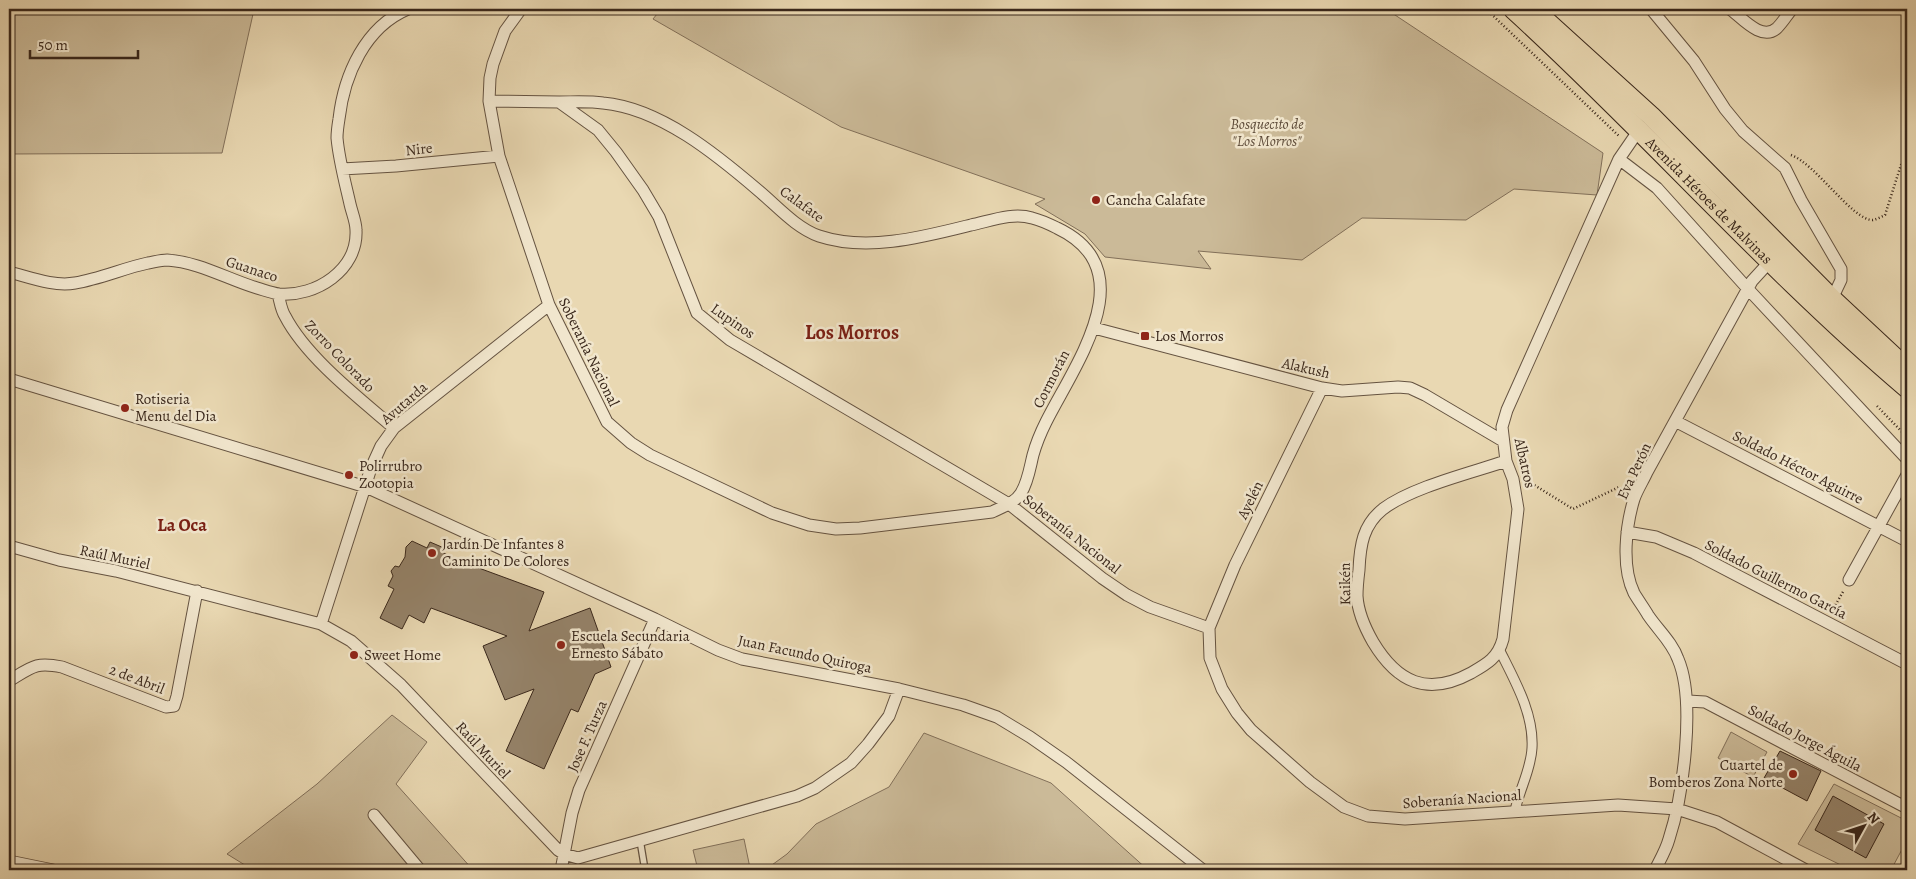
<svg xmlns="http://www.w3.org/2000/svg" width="1916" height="879" viewBox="0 0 1916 879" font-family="Alegreya,serif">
<rect width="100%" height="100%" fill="#e9d8b2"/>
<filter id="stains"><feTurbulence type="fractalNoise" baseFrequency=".004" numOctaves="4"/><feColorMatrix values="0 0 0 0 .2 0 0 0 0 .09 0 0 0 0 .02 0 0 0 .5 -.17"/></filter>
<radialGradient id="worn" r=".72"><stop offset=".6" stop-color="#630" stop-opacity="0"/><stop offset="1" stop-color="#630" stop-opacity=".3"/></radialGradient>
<path fill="#cbba98" stroke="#82705a" d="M9,9H257L253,14L222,153L9,154Z
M661,9H1386L1603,153L1597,195L1514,189L1466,220L1362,218L1302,260L1198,251L1211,269L1105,257L1085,234L1035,204L1045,199L841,127L653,19Z
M392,715L427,742L396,784L473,870H253L227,854L317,784Z
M1731,732L1767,752L1753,777L1718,758Z
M924,733L1051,783L1148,870H765L787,854L816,824L889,787Z
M1834,784L1907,821V840L1891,870H1851L1798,844Z
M744,839L750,868L742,870H698L693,850Z"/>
<path fill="#95836a" stroke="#39271b" d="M412,541L427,548L430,542L444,548L442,552L457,560L544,592L529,631L590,608L611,667L595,674L578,712L571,709L544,769L506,751L534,689L505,700L483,646L507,636L431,608L424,623L409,615L402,629L380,618L394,589L388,586L393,576L391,571L395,566L399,567L405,557L406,547Z
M1780,751L1821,771L1807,801L1764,778Z
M1833,796L1884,824L1866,858L1815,830Z"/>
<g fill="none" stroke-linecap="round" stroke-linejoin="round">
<g stroke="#655341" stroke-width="8">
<path id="service" d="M640,840L645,870"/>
</g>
<g stroke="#655341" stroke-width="11">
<path id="pedestrian" d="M1500,651C1515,681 1534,714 1532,748C1531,770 1519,790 1515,811"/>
</g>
<g stroke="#655341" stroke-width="13">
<path id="minor" d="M521,9L505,31L493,64L490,78L489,101L499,156L549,305L607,422L631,443L650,455L772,513L809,525L836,529L860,528L992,512C1002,507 1015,503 1021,493C1028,482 1030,467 1033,455C1036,444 1041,432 1046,422C1075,364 1146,270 1057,228C1049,224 1040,220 1032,218C1013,212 990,221 971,225C923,237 867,252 819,236C796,228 777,206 759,191C717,155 660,108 603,103C589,101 574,102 559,102
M1651,9L1694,61L1725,109L1743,131L1785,168L1801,200L1841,269V280L1832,299
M1730,9C1742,18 1762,42 1777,28C1783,22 1787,15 1792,9
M489,101L559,102L598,130L616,152L643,190L659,217L697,313L730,340L1009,504L1102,578L1127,595L1150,607L1209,628L1210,658L1222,689L1237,713L1251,730L1310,782L1344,807L1368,816L1405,819L1618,805L1677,809L1717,822L1806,870
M1619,159L1657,188L1748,289L1907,459
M342,169L396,166L499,156
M9,272C29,277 54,287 75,283C100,279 124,268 148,263C154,262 161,260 167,260C199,262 227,279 257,288C264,290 272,293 279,294C316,297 358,270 356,230C356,222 352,213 350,204C345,182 339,160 337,138C337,131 338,125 339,119C344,75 365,27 408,9
M278,294C280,301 281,310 285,316C306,357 359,398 394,428
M1094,328L1322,388L1342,391L1398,387L1410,388L1425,395L1503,441
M9,379L366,487L655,619L718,650L742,659L899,689L963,705L997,717L1030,737L1066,762L1203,870
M1675,421L1907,541
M1506,461C1471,473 1412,487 1383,509C1363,525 1360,545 1359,570C1358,578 1357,587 1357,596C1358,613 1365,628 1373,642C1397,682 1427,697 1471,673C1487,664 1498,658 1503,639L1518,509L1513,479L1506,461L1502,427L1507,410L1619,159L1641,127
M1627,532L1656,537L1694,553L1907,664
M9,546L59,560L116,571L321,624L351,641L401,685L558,850L564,854L578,858L797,796L815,788L851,763L868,744L889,716L899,689
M1849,580L1907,475
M321,624L371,468L381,446L394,428L549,305
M1209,628L1235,565L1322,388
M9,679H12C33,666 37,662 62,667L166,707L174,706L177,696L197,591
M1688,701L1705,702L1907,808
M374,815L420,870
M9,861L53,870
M561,870L572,813L579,790L655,619
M1655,870C1660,860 1666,850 1669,839C1683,796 1696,701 1678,659C1672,642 1658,630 1648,615C1644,608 1638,600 1634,593C1621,567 1626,525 1634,499C1637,490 1643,481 1647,472L1752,281L1774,257"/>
</g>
<g stroke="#39271b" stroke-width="21">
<g id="trunk">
<path id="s1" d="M1513,9C1648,132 1768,270 1907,388"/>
<path d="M1533,9L1651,116L1832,299L1907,369"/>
</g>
</g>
<path stroke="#39271b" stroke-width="2.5" stroke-dasharray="1 2.5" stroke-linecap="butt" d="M1486,9L1620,137
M1791,155C1816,164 1853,221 1873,220C1877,219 1881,217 1885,215L1907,146
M1877,406L1907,437
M1525,481L1531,483L1573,509L1619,487L1623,491
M1832,611L1844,590"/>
<use href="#service" stroke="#f1e6cd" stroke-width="5.5"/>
<use href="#pedestrian" stroke="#f1e6cd" stroke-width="9"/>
<use href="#minor" stroke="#f1e6cd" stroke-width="11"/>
<use href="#trunk" stroke="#e9d8b2" stroke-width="19"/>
</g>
<g fill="#8f2418" stroke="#f1e6cd" stroke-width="2">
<circle cx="1096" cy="200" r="5"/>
<rect x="1140" y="331" width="10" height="10" rx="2.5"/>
<circle cx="125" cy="408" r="5"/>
<circle cx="349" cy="475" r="5"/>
<circle cx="432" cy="553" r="5"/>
<circle cx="561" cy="645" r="5"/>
<circle cx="354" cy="655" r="5"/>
<circle cx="1793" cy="774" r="5"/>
</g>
<g text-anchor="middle" stroke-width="5" stroke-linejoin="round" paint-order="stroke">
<g font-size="15" font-style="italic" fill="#5e4c3a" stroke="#f1e6cd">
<text x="1267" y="129">Bosquecito de<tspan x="1267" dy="17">"Los Morros"</tspan></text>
</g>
<g font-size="15" fill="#39271b" stroke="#f1e6cd">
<text transform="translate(419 149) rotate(-6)" y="5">Nire</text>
<text dy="5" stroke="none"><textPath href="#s1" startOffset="274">Avenida Héroes de Malvinas</textPath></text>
<text transform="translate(802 204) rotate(36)" y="5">Calafate</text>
<text transform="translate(252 269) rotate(18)" y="5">Guanaco</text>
<text transform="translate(733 321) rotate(35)" y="5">Lupinos</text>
<text transform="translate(589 352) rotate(64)" y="5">Soberanía Nacional</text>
<text transform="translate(340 356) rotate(46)" y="5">Zorro Colorado</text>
<text transform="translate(1306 368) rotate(13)" y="5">Alakush</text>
<text transform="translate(1051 379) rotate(-63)" y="5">Cormorán</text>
<text transform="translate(404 403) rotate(-41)" y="5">Avutarda</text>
<text transform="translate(1525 463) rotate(77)" y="5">Albatros</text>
<text transform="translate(1798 467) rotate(27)" y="5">Soldado Héctor Aguirre</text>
<text transform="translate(1634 471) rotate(-65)" y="5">Eva Perón</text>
<text transform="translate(1250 500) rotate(-64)" y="5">Ayelén</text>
<text transform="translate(1072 534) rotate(38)" y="5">Soberanía Nacional</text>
<text transform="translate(115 557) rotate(12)" y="5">Raúl Muriel</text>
<text transform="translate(1776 579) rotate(27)" y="5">Soldado Guillermo García</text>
<text transform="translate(1345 584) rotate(-91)" y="5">Kaikén</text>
<text transform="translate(805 654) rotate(12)" y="5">Juan Facundo Quiroga</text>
<text transform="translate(137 679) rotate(21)" y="5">2 de Abril</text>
<text transform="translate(587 736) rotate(-66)" y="5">Jose F. Turza</text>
<text transform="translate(1805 738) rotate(28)" y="5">Soldado Jorge Águila</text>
<text transform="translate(483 750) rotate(47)" y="5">Raúl Muriel</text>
<text transform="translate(1462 799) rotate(-4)" y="5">Soberanía Nacional</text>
</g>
<g font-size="15" fill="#39271b" stroke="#f1e6cd" text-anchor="start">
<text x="1106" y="205">Cancha Calafate</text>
<text x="1155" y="341">Los Morros</text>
<text x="135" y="404">Rotiseria<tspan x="135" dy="17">Menu del Dia</tspan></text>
<text x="359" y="471">Polirrubro<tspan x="359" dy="17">Zootopia</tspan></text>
<text x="442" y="549">Jardín De Infantes 8<tspan x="442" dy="17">Caminito De Colores</tspan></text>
<text x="571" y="641">Escuela Secundaria<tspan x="571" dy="17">Ernesto Sábato</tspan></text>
<text x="364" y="660">Sweet Home</text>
<text x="1783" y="770" text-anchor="end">Cuartel de<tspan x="1783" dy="17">Bomberos Zona Norte</tspan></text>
</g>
<g font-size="18" font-weight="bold" fill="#7a1f14" stroke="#f1e6cd">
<text x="182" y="531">La Oca</text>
</g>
<g font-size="20" font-weight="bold" fill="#7a1f14" stroke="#f1e6cd">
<text x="852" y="339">Los Morros</text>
</g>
</g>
<rect width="1916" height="879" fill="none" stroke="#e9d8b2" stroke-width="30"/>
<rect x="10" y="10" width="1896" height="859" fill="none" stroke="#39271b" stroke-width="2.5"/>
<rect x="15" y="15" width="1886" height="849" fill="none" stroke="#39271b"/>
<g transform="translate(1864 826) rotate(50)" stroke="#f1e6cd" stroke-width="4" paint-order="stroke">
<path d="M0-4L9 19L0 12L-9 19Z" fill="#39271b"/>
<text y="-8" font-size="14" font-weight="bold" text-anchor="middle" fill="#39271b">N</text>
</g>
<path d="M30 50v8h108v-8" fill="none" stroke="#39271b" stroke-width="2.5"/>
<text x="38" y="50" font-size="15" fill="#39271b" stroke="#f1e6cd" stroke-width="4" paint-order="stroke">50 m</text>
<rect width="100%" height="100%" filter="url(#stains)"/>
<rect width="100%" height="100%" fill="url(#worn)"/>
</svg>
